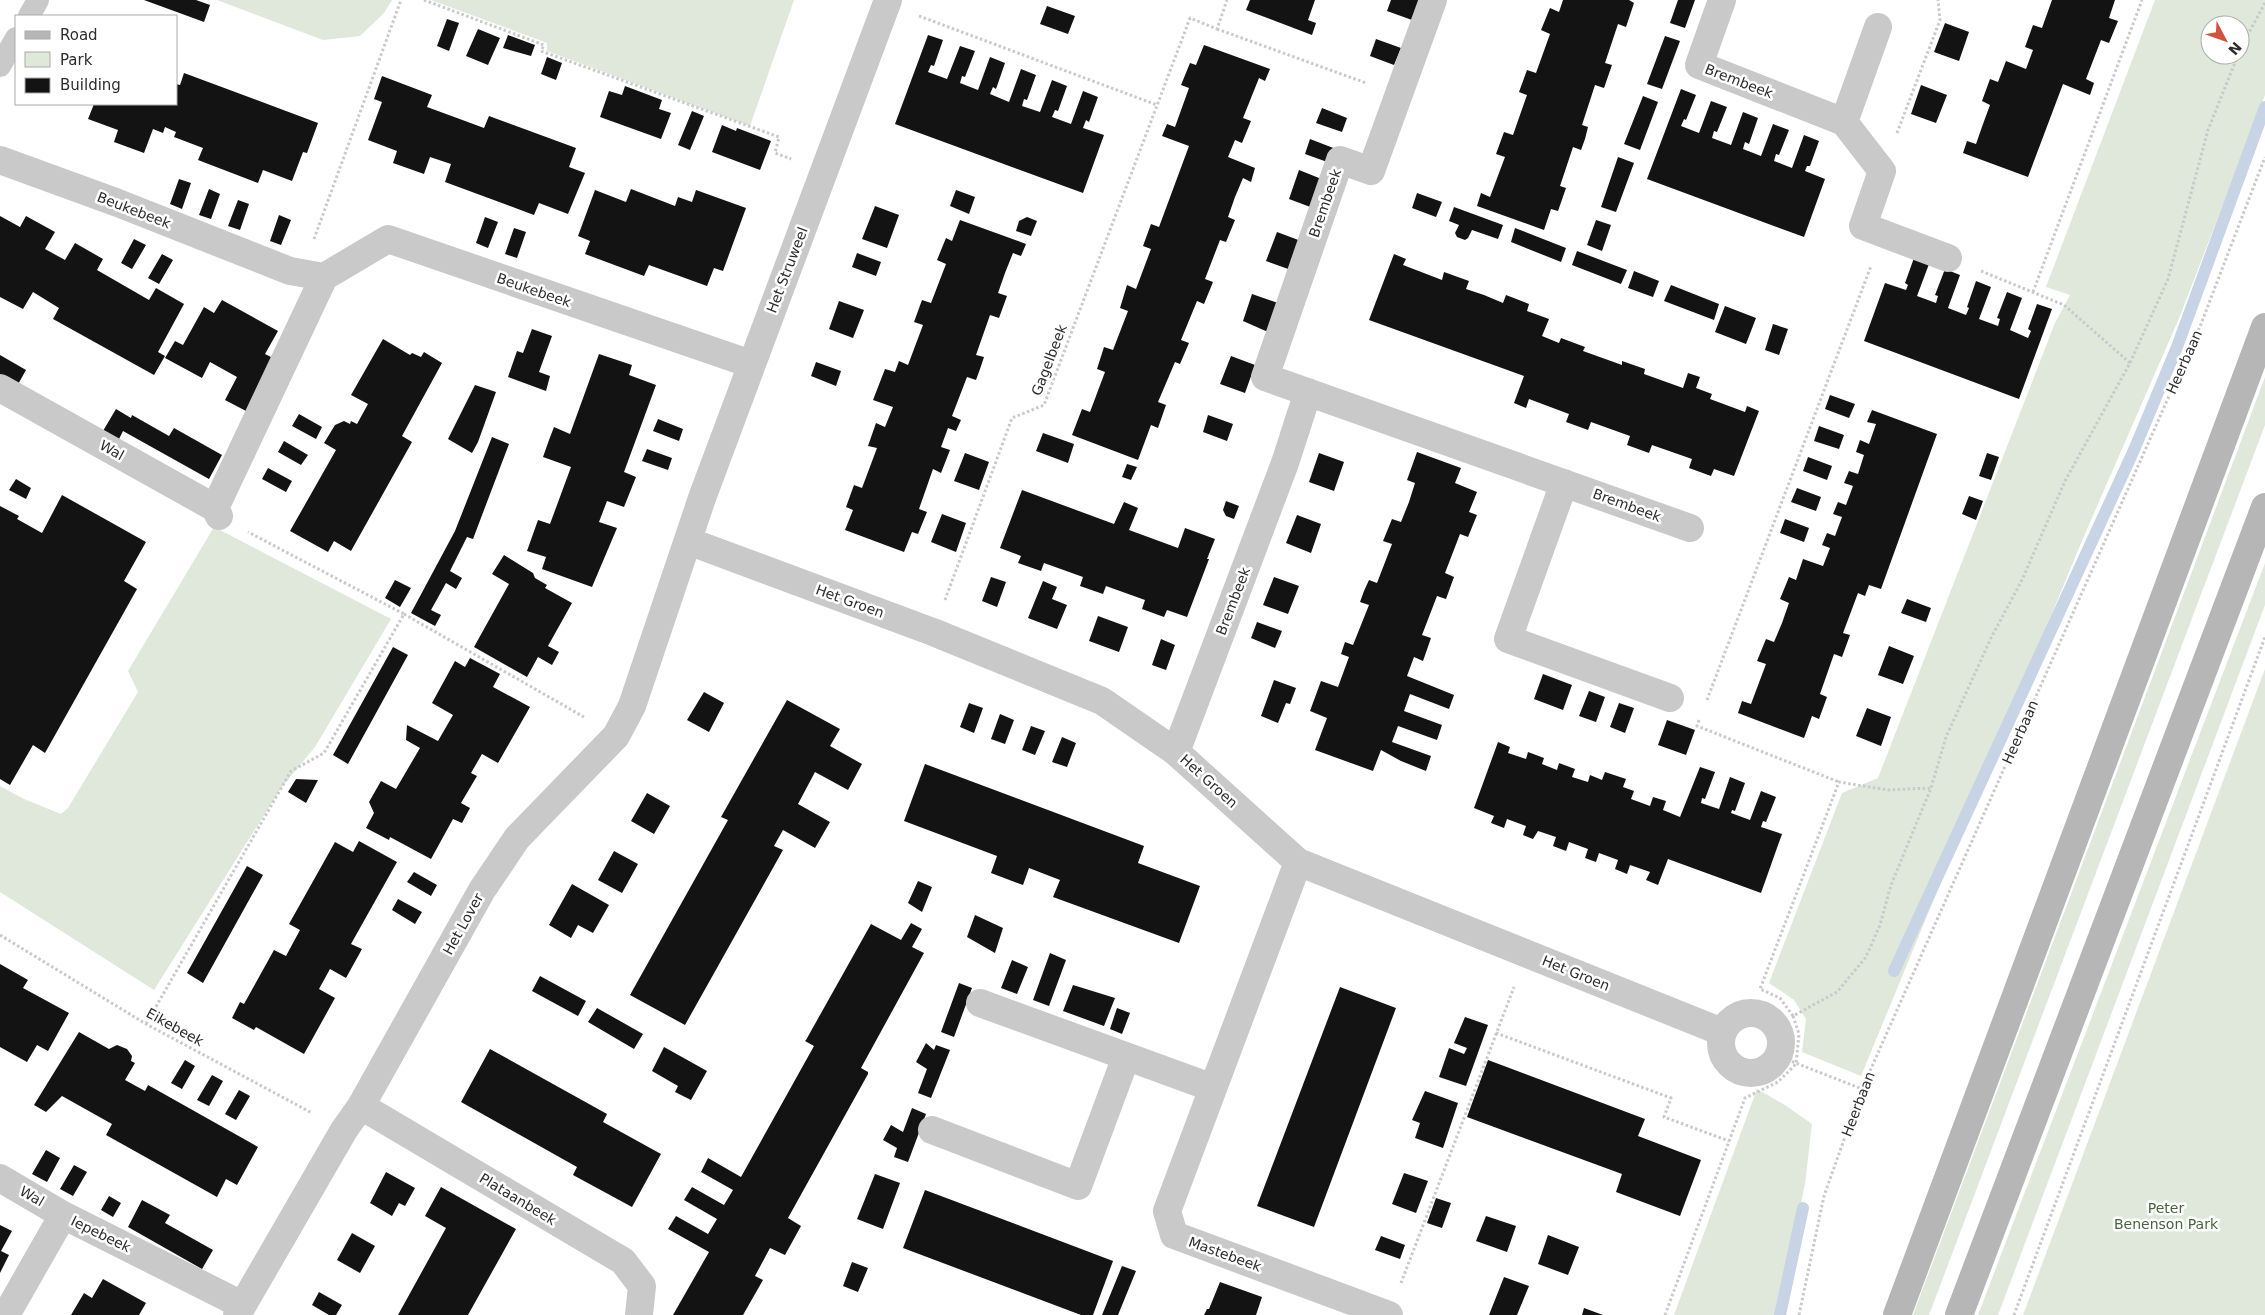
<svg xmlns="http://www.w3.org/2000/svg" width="2265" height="1315" viewBox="0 0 2265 1315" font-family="'DejaVu Sans',sans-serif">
<rect width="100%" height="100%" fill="#fff"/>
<path fill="#dfe8da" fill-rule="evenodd" d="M217,0H392L384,13L360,36L323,40Z
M431,0H794L750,126L547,51V43Z
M2155,0H2265V95L2180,316L2081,543L1861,1076L1802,1052L1806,1019L1794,1000L1769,983L1842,793L1878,778L2055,323L2070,295L2046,287ZM2210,25H2240V55H2210Z
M2265,377V425L1929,1315H1913Z
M214,527L391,619L315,747L281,788L154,990L0,892V786L24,799L61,814L68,808L138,692L128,671Z
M2265,563V605L1998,1315H1978Z
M2265,669V1315H2023Z
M1757,1089L1785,1105L1812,1124L1805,1184L1777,1315H1674Z"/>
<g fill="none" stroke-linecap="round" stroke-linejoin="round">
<path stroke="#c8d4e6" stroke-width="12" d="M1894,971L2134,450L2177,347L2265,107
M1780,1315L1803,1208"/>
</g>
<path fill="#131313" d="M144,0H196L210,5L204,22Z
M1250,0H1315L1308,20L1316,23L1312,35L1246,10Z
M1391,0H1419L1412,20L1387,11Z
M1563,0H1629L1634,3L1626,27L1618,24L1605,63L1612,65L1604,88L1595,85L1582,125L1588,127L1585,139L1581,150L1573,147L1560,186L1566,188L1558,211L1551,209L1544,230L1477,206L1481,193L1490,197L1505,157L1496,154L1504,132L1513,135L1527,95L1519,92L1527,70L1536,73L1550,34L1541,30L1550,8L1559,12Z
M1678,0H1695L1685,28L1670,23Z
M2052,0H2115L2109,18L2118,21L2109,43L2101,40L2086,79L2094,83L2090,95L2063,84L2028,177L1963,153L1967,141L1976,144L1983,124L1990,105L1982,101L1990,79L1998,82L2006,61L2026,69L2033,50L2025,47L2033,25L2042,28Z
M1047,6L1075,16L1068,34L1040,24Z
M447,19L459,23L449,51L437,46Z
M1945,23L1969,32L1959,61L1934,52Z
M478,29L500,38L488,65L466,56Z
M508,35L535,45L531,56L503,48Z
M928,35L943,40L934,66L931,65L928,72L947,79L960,46L975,51L965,77L962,76L960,83L978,90L990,57L1005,63L996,89L993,87L990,94L1009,102L1021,69L1036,75L1027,100L1024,99L1022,106L1040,112L1052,80L1067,86L1058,111L1055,110L1052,117L1071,124L1083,91L1098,97L1089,122L1086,120L1083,128L1104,135L1083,193L895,124Z
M1665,36L1680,41L1662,89L1647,84Z
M1376,39L1401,48L1394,65L1370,56Z
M1204,45L1270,69L1265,81L1259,78L1243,118L1251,121L1242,143L1235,140L1228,157L1255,168L1251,182L1243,178L1235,197L1228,217L1235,220L1226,242L1220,240L1205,279L1213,282L1204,304L1197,301L1181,340L1189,343L1180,364L1175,362L1158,402L1166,405L1158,428L1151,425L1138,460L1072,435L1082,409L1090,412L1105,372L1097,369L1104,347L1113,350L1128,311L1120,308L1127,285L1136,289L1151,249L1143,246L1151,224L1159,227L1189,146L1162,136L1167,124L1175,127L1189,88L1181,85L1190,63L1196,65Z
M547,57L562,63L556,80L541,74Z
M184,73L318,123L307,153L303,152L292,181L263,170L258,183L198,160L203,148L174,137L176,132L165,127L163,133L153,129L144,153L114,142L118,130L88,119L94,104H176V84L180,85Z
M382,76L432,95L427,107L457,118L484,128L489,116L576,148L569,167L585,173L568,214L539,203L534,215L445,182L451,164L430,157L424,174L393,163L397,151L368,140L382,102L374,99Z
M1921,85L1947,95L1936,123L1911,114Z
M625,86L662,100L659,109L671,113L661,139L600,117L609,91L622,95Z
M1681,89L1696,95L1686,120L1684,119L1681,126L1699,133L1711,101L1727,107L1717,132L1714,131L1712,138L1731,145L1743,112L1758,118L1749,144L1745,142L1743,149L1761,156L1773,124L1789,130L1779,155L1776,154L1774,161L1792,168L1804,135L1819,141L1810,166H1807L1805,171L1825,179L1804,237L1647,179Z
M1643,96L1658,102L1640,150L1624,144Z
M1322,108L1347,118L1342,132L1316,123Z
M692,111L704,116L690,150L678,145Z
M722,125L736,131L737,128L771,141L760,170L712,152Z
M1310,139L1336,149L1330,163L1305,154Z
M1618,157L1634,163L1616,212L1601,207Z
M1299,170L1324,180L1313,208L1289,199Z
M179,179L191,183L182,209L170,204Z
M209,189L220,194L211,219L199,215Z
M631,189L675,206L678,197L692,202L696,190L746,208L723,271L714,268L707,286L649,265L644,276L585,254L590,241L578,236L595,190L626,202Z
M956,190L975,197L969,214L950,206Z
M1417,193L1442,202L1436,217L1412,208Z
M238,200L249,204L240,230L228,226Z
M875,206L899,215L887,248L862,239Z
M1454,207L1503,225L1498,239L1472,230L1468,238L1465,240L1457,237L1455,233L1459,225L1449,221Z
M279,215L291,220L281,245L270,241Z
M0,216L20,227L26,216L55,232L45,249L65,260L75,243L103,259L97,270L149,300L156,288L184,304L158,352L165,356L154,375L53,319L59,308L33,292L23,309L0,297Z
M485,217L498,222L488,248L476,243Z
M1027,217L1037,221L1031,236L1016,231L1019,221Z
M960,220L1026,244L1021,256L1013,253L1005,273L998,293L1007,296L999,318L990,315L976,355L984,357L980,369L976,380L967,377L952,416L961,420L956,431L948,428L941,447L950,450L941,473L933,469L919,509L927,512L918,534L912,532L904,552L845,530L853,510L846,507L854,485L862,488L877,448L868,446L876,423L885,427L893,407L873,400L885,369L895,372L899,361L908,365L923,325L914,322L922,300L931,303L946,264L937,260L946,238L952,241Z
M1596,220L1611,225L1602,251L1587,245Z
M514,228L526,232L517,258L505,254Z
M1515,228L1566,248L1561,262L1511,242Z
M1277,232L1301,241L1291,270L1266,261Z
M134,239L146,245L132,269L121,263Z
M1577,251L1627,270L1621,284L1572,265Z
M857,253L881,262L876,276L852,267Z
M162,254L173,260L159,284L148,278Z
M1394,254L1406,259L1403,265L1442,280L1444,272L1469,281L1466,289L1484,295L1503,303L1506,295L1529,304L1527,311L1549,319L1542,336L1559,343L1561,338L1585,347L1583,351L1622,365V361L1645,369L1644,374L1683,388L1688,373L1700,377L1696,388L1712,394L1710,399L1745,412L1747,406L1759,411L1734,476L1714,469L1711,476L1689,468L1692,459L1652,445L1649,453L1627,445L1630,436L1591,422L1588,430L1566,422L1569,414L1529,399L1526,408L1514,403L1524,376L1369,320Z
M1914,258L1929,264L1917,296L1936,303L1938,296L1935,295L1945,269L1960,275L1948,308L1966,315L1969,308L1967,307L1976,281L1991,287L1979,319L1998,326L2000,319L1997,318L2007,292L2022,298L2010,330L2028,338L2031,331L2028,329L2037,304L2052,309L2019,399L1864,341L1885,283L1906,290L1908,285L1905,283Z
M1634,271L1659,281L1653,297L1628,288Z
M1671,285L1719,304L1714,320L1664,301Z
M1252,294L1278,303L1268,332L1243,321Z
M222,300L278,331L265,354L275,359L246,411L225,400L237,377L210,362L202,378L165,358L175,341L183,345L204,307L214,313Z
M839,301L864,310L853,338L829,329Z
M1725,306L1756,318L1746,344L1715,332Z
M1773,324L1788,329L1779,355L1765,350Z
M532,329L552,336L539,372L550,376L546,391L508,377L517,351L523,353Z
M383,339L410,355L412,353L421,357L424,352L442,363L402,436L412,442L351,551L334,541L328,552L290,531L336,450L324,443L335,425L344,421L350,424L351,421L357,424L368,404L351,395Z
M599,354L632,365L629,375L656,385L624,472L636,477L624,507L607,501L599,522L617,528L592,587L542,569L546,557L527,551L538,520L550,524L571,467L543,457L549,440L554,427L570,434Z
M0,355L26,370L16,388L0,380Z
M1231,356L1255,365L1245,393L1220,384Z
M816,362L841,371L836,386L811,376Z
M475,385L496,392L478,442L472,453L448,439Z
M1830,395L1855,404L1849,418L1825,409Z
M116,409L131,418L132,415L169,436L174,428L222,455L209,479L123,431L116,445L100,436Z
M1872,410L1937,434L1881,589L1869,585L1865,596L1858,593L1843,633L1850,635L1842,657L1834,654L1820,694L1827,697L1819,719L1812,716L1804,738L1738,713L1742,701L1751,704L1766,664L1757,661L1766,639L1774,642L1782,623L1789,603L1780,599L1789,577L1796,580L1803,559L1823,566L1830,548L1822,545L1827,533L1835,536L1842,517L1833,514L1838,502L1846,505L1853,486L1844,483L1849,471L1858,474L1864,455L1856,452L1860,440L1869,444L1876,424L1867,422Z
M299,414L322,427L316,439L292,426Z
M1208,415L1233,424L1227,441L1203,432Z
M658,419L683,429L679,441L653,431Z
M1819,426L1844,435L1839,449L1814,441Z
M1043,433L1074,444L1068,463L1036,451Z
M492,437L509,444L473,539L467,537L450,571L462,578L456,589L446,583L431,610L441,615L435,626L411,613L455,531Z
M284,441L308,455L301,465L278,452Z
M647,449L672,458L668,470L642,461Z
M1417,452L1461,468L1455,483L1477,492L1469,512L1477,515L1468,537L1460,534L1445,573L1454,577L1446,599L1437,596L1422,635L1431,638L1423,661L1414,657L1407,676L1454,695L1449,709L1410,694L1404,711L1442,725L1437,740L1398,726L1392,742L1431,756L1426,771L1401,761L1381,750L1373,771L1315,750L1327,718L1310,711L1321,681L1338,687L1349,657L1341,654L1345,642L1353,645L1369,605L1360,602L1364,591L1369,580L1377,583L1392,544L1383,541L1392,519L1401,522L1409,502L1415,483L1407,480Z
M965,453L989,462L979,490L954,481Z
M1319,453L1344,462L1334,491L1309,482Z
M1987,453L1999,457L1991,480L1979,476Z
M1808,457L1832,466L1827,480L1803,471Z
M1127,464L1137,467L1131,480L1122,477Z
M268,468L292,481L286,492L262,479Z
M16,479L31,488L26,499L9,490Z
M1797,488L1821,497L1816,511L1791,502Z
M1022,490L1114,524L1124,502L1138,508L1129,530L1178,548L1185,528L1215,539L1207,559H1209L1187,617L1167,610L1164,617L1142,609L1145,600L1106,586L1103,594L1080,586L1083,577L1044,563L1041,571L1018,563L1021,556L1000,548Z
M62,495L146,542L124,581L137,589L45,753L33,745L10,785L0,779V506L19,516L17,519L42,533Z
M1969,496L1983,501L1976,520L1962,514Z
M1226,501L1239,506L1234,519L1226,516L1223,510Z
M942,514L966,523L956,552L931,542Z
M1297,515L1321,524L1311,553L1286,543Z
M1785,519L1809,528L1804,542L1780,533Z
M504,555L533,573L535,578L547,585L545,588L572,603L548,646L559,652L552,665L538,657L527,677L474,647L509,584L492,574Z
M991,577L1006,582L997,607L982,601Z
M1274,577L1299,586L1288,614L1263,605Z
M395,580L411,588L400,607L385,598Z
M1043,581L1057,587L1052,599L1067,605L1057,629L1028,618Z
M1907,599L1931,608L1926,622L1901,613Z
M1098,616L1128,627L1119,652L1089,641Z
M1257,622L1282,631L1275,648L1251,638Z
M1161,639L1175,645L1166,670L1152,665Z
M1889,646L1914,656L1903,684L1878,675Z
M393,647L408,655L348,764L333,755Z
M470,658L500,674L493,687L530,707L498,763L482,754L471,773L477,776L461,803L470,808L462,823L453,819L431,859L390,837L389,840L366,828L374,813L369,802L381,781L396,789L420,748L406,740L407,725L438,741L453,715L432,703L455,661L465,667Z
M1543,674L1572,685L1563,710L1534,699Z
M1274,680L1296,688L1290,704L1286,703L1278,723L1261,716Z
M1589,691L1605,697L1596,722L1579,716Z
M704,692L724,703L709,732L687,720Z
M787,700L840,729L830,746L862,764L848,790L815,772L798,804L830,822L815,848L783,830L774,846L783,850L685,1025L630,995L728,820L721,817Z
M969,703L983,708L974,733L960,727Z
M1619,703L1634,708L1625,733L1610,727Z
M1867,708L1891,717L1881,746L1856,736Z
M1000,714L1014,720L1005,744L991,739Z
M1667,720L1695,730L1686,755L1658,745Z
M1031,726L1045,731L1035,755L1022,750Z
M1062,737L1076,743L1067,767L1052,762Z
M1498,742L1510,747L1508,753L1526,759L1528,752L1544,758L1542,764L1557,770L1559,763L1575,769L1572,777L1588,782L1590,775L1602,780L1605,772L1626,779L1623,787L1634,791L1631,799L1650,806L1653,797L1666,801L1663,810L1680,817L1700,767L1715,772L1705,799L1702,798L1701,803L1719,809L1730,777L1745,783L1735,811L1732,810L1731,813L1750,820L1761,791L1776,797L1766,822L1763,821L1761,827L1782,834L1761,893L1668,859L1658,885L1646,880L1650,872L1630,865L1627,874L1615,869L1618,860L1599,853L1596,862L1585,858L1588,849L1569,842L1566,851L1553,846L1556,837L1538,831L1533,839L1523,835L1526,826L1507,819L1504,828L1491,823L1494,816L1474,808Z
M925,764L1144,846L1138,863L1200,886L1179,943L1053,897L1060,880L1029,868L1023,885L991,873L997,856L904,821Z
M296,779L318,780L306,803L288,792Z
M647,793L670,806L654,834L631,821Z
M359,841L397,862L351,944L362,949L346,978L330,969L319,989L335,998L304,1054L256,1027L254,1030L232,1018L240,1002L244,1004L274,950L286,956L300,930L289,924L335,842L353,852Z
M614,851L638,864L622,893L598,880Z
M247,866L263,875L203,983L187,973Z
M414,872L437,885L431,896L407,882Z
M918,881L932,887L922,912L908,903Z
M572,884L609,905L593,933L578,925L571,938L549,925Z
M398,899L422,912L415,924L392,910Z
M975,915L1003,928L995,953L967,937Z
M911,923L922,929L912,947L924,953L861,1068L868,1072V1074L788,1218L801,1226L785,1255L770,1248L755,1276L763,1280L743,1315H673L709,1252L668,1229L676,1216L708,1234L717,1219L684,1200L692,1187L724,1205L733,1190L701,1172L708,1158L741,1177L814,1046L805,1041L806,1040L871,924L901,940Z
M1050,953L1066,960L1049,1006L1033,1000Z
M1012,960L1028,967L1017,994L1001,988Z
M0,964L28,980L23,988L69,1013L48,1051L37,1045L27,1062L0,1047Z
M540,976L586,1001L578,1016L532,991Z
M959,983L972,988L954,1037L941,1032Z
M1073,985L1115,998L1104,1026L1063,1011Z
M1340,987L1396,1008L1314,1227L1257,1206Z
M597,1008L643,1034L634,1049L588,1022Z
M1117,1008L1130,1013L1122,1034L1110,1029Z
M1465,1017L1488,1025L1466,1086L1439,1077L1449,1048L1464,1054L1467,1048L1454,1043Z
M79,1032L109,1049L117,1045L127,1049L132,1056L131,1061L135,1063L125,1080L145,1091L148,1085L258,1147L237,1185L226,1179L217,1197L106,1135L112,1124L62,1096L46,1112L34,1105Z
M926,1043L934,1050L936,1045L950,1050L931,1098L918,1093L927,1069L916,1062Z
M664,1047L707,1071L691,1100L675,1092L678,1086L652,1071Z
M490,1049L607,1114L603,1122L661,1154L632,1207L573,1175L577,1167L461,1102Z
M185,1060L195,1066L182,1089L171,1083Z
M1488,1060L1645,1119L1638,1136L1701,1160L1680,1216L1616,1192L1622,1174L1467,1117Z
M212,1075L223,1081L209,1106L197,1100Z
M239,1090L250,1096L236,1120L225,1114Z
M1425,1091L1458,1103L1443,1148L1415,1138L1420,1123L1412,1120Z
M912,1108L926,1114L908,1162L894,1157L897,1148L883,1140L891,1125L903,1132Z
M46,1150L60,1158L47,1182L32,1174Z
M74,1165L87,1172L73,1196L60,1189Z
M386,1172L415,1188L405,1206L399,1203L392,1216L370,1203Z
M1404,1173L1428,1181L1416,1213L1392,1204Z
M875,1174L900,1183L883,1229L857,1219Z
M441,1187L516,1229L468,1315H398L446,1228L425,1216Z
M925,1190L1113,1261L1093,1315H1081L903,1248Z
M109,1196L121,1203L113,1217L101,1210Z
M1436,1198L1451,1203L1442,1228L1427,1223Z
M142,1200L170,1215L165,1223L213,1250L202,1269L128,1227Z
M1486,1216L1516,1226L1507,1252L1476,1241Z
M0,1225L12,1231L1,1251L9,1255L0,1273Z
M352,1233L375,1246L360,1273L337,1260Z
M1548,1235L1579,1247L1568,1275L1538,1264Z
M1381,1236L1405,1245L1400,1259L1375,1250Z
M852,1262L868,1268L858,1292L843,1286Z
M1122,1266L1136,1271L1118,1315H1102Z
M1504,1277L1529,1286L1517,1315H1489Z
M103,1279L146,1303L139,1315H71L84,1293L92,1298Z
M1220,1282L1262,1297L1256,1315H1204L1207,1309H1209Z
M319,1292L342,1305L336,1315H329L312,1305Z
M1584,1308L1603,1315H1582Z"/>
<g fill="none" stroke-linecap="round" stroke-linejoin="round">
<path stroke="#c9c9c9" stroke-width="3" stroke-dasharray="2.5 2.5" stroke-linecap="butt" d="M424,0L544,45L541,51L779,137L775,153L791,159
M919,16L1157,105
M1217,29L1366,83
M2240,49L2265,3
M1897,133L1940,20L1938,0
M314,239L401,0
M1981,271L2064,305L2130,363
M2033,292L2142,0
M945,600L1012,418L1044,405L1190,18L1217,29L1227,0
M404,614L584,717
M1707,700L1871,266
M1699,720L1697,726L1839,782
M0,935L146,1024L312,1113
M1793,1016L1780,998L1760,989L1839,782L1888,790L1931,788
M146,1024L291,771L324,753L404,614L248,532
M1496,1033L1671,1098L1664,1117L1729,1141
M1778,1056L1862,1089
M1401,1283L1514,987
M1665,1315L1745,1098L1778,1082L1796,1064L1799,1034L1793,1016L1837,992L1866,957L1880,925L1891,885L1931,788L1946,737L1991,638L2022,580L2065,481L2130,363L2168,279L2208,130L2238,55
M1799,1315L1824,1196L1862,1089L2201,324L2265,157
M2014,1315L2265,637"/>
<path stroke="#c9c9c9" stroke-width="22" d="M29,16L38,0
M0,66L16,38"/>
<path stroke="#c9c9c9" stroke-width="28" d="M1433,0L1371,171L1340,160L1265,377L1690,528
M1722,0L1699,65L1844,122L1882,171L1863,226L1948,258
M1844,122L1878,27
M0,160L118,203L290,271L324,277
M0,388L215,508L219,516
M1564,483L1508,639L1670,698
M215,508L324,277L388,239L751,364
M688,541L933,632L1102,701L1176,752L1298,862L1722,1032
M1176,752L1285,463L1308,392
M1298,862L1167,1211L1174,1235L1389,1315
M980,1003L1213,1088
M1721 1043a30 30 0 1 1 60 0a30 30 0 1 1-60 0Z
M361,1106L623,1261L642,1286L639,1315
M932,1130L1078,1186L1126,1057
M0,1178L63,1215
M6,1315L63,1215L242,1305
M237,1315L344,1130L361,1106L482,890L517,838L616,736L632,706L702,498L888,0"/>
<path stroke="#b6b6b6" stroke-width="28" d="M1897,1315L2265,327
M1959,1315L2265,507"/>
</g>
<g text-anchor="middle" stroke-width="5" stroke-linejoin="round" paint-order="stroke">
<g font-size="14" fill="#2c2c2c" stroke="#fff">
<text transform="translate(1739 81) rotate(21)" y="5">Brembeek</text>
<text transform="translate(1325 203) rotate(-71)" y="5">Brembeek</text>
<text transform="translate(134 210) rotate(21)" y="5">Beukebeek</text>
<text transform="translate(787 270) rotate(-69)" y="5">Het Struweel</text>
<text transform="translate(534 290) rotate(19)" y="5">Beukebeek</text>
<text transform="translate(1049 360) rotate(-69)" y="5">Gagelbeek</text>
<text transform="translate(2184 362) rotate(-66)" y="5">Heerbaan</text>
<text transform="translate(112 450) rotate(29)" y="5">Wal</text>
<text transform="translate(1627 505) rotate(20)" y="5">Brembeek</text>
<text transform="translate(850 601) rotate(20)" y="5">Het Groen</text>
<text transform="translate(1233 601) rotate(-69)" y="5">Brembeek</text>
<text transform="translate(2020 732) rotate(-66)" y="5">Heerbaan</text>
<text transform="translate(1209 781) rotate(42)" y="5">Het Groen</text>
<text transform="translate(463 924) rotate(-61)" y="5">Het Lover</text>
<text transform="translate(1576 973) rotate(22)" y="5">Het Groen</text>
<text transform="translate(175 1027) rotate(29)" y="5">Eikebeek</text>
<text transform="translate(1858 1104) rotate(-69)" y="5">Heerbaan</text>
<text transform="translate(32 1196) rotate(30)" y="5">Wal</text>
<text transform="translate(518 1199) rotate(31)" y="5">Plataanbeek</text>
<text transform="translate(101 1234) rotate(26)" y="5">Iepebeek</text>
<text transform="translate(1225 1254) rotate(20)" y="5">Mastebeek</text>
</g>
<g font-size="14" fill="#48623e" stroke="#fff">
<text x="2166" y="1213">Peter<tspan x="2166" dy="16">Benenson Park</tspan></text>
</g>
</g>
<rect x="15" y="15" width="162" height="90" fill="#ffffff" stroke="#ababab"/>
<rect x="25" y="31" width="25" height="8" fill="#b6b6b6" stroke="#ababab"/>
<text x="60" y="40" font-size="15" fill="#2c2c2c">Road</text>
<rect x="25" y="52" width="25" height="15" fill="#dfe8da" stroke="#ababab"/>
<text x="60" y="65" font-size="15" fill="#2c2c2c">Park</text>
<rect x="25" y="78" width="25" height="15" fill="#131313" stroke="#ababab"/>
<text x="60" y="90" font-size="15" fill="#2c2c2c">Building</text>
<g transform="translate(2225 40) rotate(131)"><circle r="24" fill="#ffffff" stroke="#ababab"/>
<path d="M0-4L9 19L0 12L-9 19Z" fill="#d2523e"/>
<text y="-8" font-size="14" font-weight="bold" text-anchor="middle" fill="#2c2c2c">N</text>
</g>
</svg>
